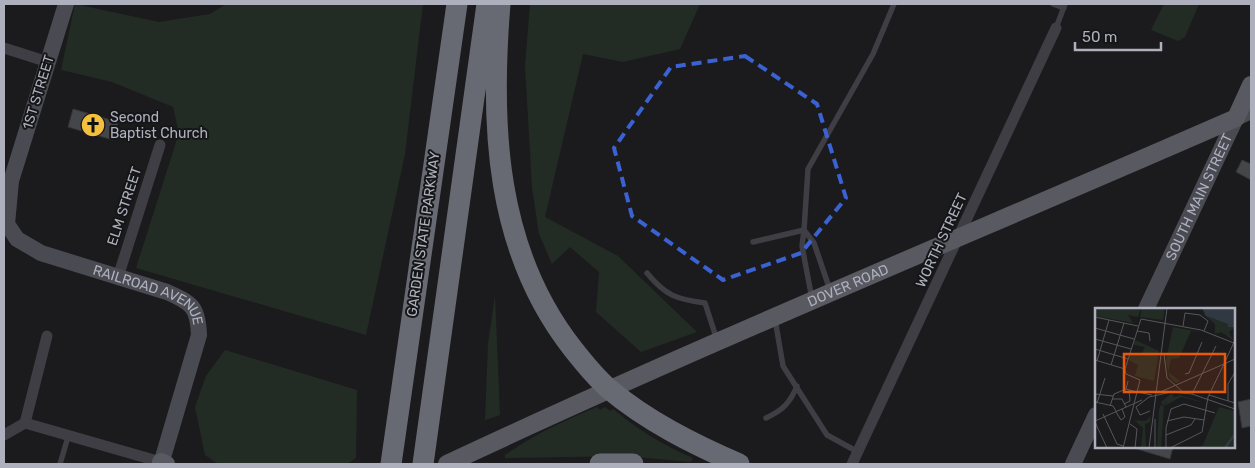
<svg xmlns="http://www.w3.org/2000/svg" width="1255" height="468" viewBox="0 0 1255 468" font-family="Rubik,sans-serif">
<rect width="100%" height="100%" fill="#1b1b1d"/>
<path fill="#232c24" d="M75,4L159,22L210,14L226,4H423L405,154L366,335L136,268L179,133L173,107L112,82L61,70Z
M530,4H700L680,49L623,62L583,54L545,217L618,256L697,332L641,352L596,312L599,272L570,247L552,264L539,234L532,187L525,66Z
M1164,4H1199L1185,37L1178,41L1151,30Z
M495,296L500,415L485,420L488,344Z
M225,350L357,390L356,458L347,464H218L205,455L195,407L206,376Z
M597,407L600,410L605,407L610,411L613,409C637,429 664,446 693,458L691,462L625,456L505,458V455C533,435 566,420 597,407Z"/>
<path fill="#45464a" stroke="#353539" d="M73,109L118,122L113,140L68,127Z
M1242,160L1251,164V180L1236,172Z
M1251,399V426L1242,428L1238,402Z
M1137,447H1173L1170,459L1137,449Z"/>
<g fill="none" stroke-linecap="round" stroke-linejoin="round">
<path stroke="#3e3e44" stroke-width="5.5" d="M1053,4L1064,8
M1056,28L1065,4
M753,242L804,230L808,169L873,54L894,4
M647,273C666,296 676,299 705,303L717,340
M812,299L802,246L804,230L814,243L830,290
M775,319L783,366L827,435L858,452
M766,418C783,410 790,403 797,386
M60,464L68,437"/>
<path stroke="#3e3e44" stroke-width="11" d="M4,48L48,62
M118,277L160,145
M25,423L161,462
M4,435L25,423L47,336
M852,464L1056,28"/>
<g stroke="#4a4b52" stroke-width="16">
<path id="s1" d="M66,4L11,181L7,224L17,239L41,253L167,292C192,303 198,307 199,335L161,464"/>
<path id="s2" d="M1146,309L1236,118L1251,111"/>
<path d="M1073,464L1096,415"/>
</g>
<g stroke="#585961" stroke-width="18">
<path d="M161,462L166,464"/>
<path id="s3" d="M447,464C707,342 973,233 1236,118L1251,85"/>
</g>
<path stroke="#686a73" stroke-width="21" d="M500,4C490,125 495,250 573,349C584,363 595,377 609,389C647,421 693,444 739,464
M391,464L457,4
M423,464L487,4
M600,464H633"/>
</g>
<path fill="none" stroke="#3a62d3" stroke-width="4" stroke-dasharray="10 6" stroke-linejoin="round" d="M745,56L817,104L846,198L801,253L723,280L632,216L614,148L671,67Z"/>
<defs>
<g id="church-disc" transform="scale(1.25)"><circle r="9.5" fill="#f2c03e" stroke="#161618"/><path d="M-1.2-6h2.4v3.5h3.3v2.4h-3.3V6h-2.4V-.1h-3.3v-2.4h3.3Z" fill="#111"/></g>
</defs>
<g fill-rule="evenodd">
<use href="#church-disc" x="93" y="125"/>
</g>
<g text-anchor="middle" stroke-width="4" stroke-linejoin="round" paint-order="stroke">
<g font-size="14" fill="#aeb1bd" stroke="#161618">
<text transform="translate(38 92) rotate(-73)" y="5">1ST STREET</text>
<text dy="5" stroke="none"><textPath href="#s2" startOffset="124">SOUTH MAIN STREET</textPath></text>
<text transform="translate(124 206) rotate(-72)" y="5">ELM STREET</text>
<text transform="translate(423 234) rotate(-82)" y="5">GARDEN STATE PARKWAY</text>
<text transform="translate(941 240) rotate(-65)" y="5">WORTH STREET</text>
<text dy="5" stroke="none"><textPath href="#s3" startOffset="439">DOVER ROAD</textPath></text>
<text dy="5" stroke="none"><textPath href="#s1" startOffset="392">RAILROAD AVENUE</textPath></text>
</g>
<g font-size="14" fill="#aeb1bd" stroke="#161618" text-anchor="start">
<text x="110" y="122">Second<tspan x="110" dy="16">Baptist Church</tspan></text>
</g>
</g>
<g transform="translate(1095 308)">
<rect width="140" height="140" fill="#1b1b1d"/>
<path d="M0,0L33,1L46,0L43,9L33,7L38,15L0,8ZM47,0H70L68,12L45,9ZM104,0L111,8L133,16V19H140L134,24L138,32L126,24L120,26V16L109,7ZM78,19L109,25L96,23L84,50L76,51L73,64L85,73L81,75L74,68L71,52ZM40,32L64,43L59,73L40,68L43,57L34,52L35,47H46L50,39L39,37ZM77,85L79,89L85,87L110,95L86,89L69,98L66,140H62L64,102L66,96L68,98L74,93L68,97L66,94ZM124,99L140,103V140H102L108,137ZM56,108L55,114L50,116L51,140H46L48,120L39,112L51,113Z" fill="#232c24"/>
<path d="M107,0H140V19H133V16L111,8Z" fill="#303942"/>
<path fill="none" stroke="#303942" stroke-width="2.5" d="M130,140L140,126"/>
<path fill="none" stroke="#56575d" stroke-width="1" d="M0,9L43,18M88,18L90,5L105,7L113,13L109,23M0,20L39,31M42,23L54,25L55,33M0,31L36,41M0,41L33,51M69,46L72,70L88,84M0,52L30,61M2,53L14,12M16,57L29,15M30,61L46,11L106,22L139,35M30,61L31,66L45,72L42,84L31,81M90,66L94,65L107,34M63,85L129,56L140,32M0,86L18,88M97,86L121,38M114,87L140,95M17,91H27L31,99M133,93V76L140,64M0,94L18,98L21,103M2,95L10,70M29,96L35,93L34,82M15,98L19,86L31,81L33,73M55,103L45,107L41,99L54,89L76,84L97,86L140,101M21,104L26,112L30,109L27,101M8,106L22,136L28,138M0,113L47,92M72,113L89,109L109,112M0,114L12,140M35,116L42,121L40,140M71,127L96,117L100,111M28,140L42,84L57,87M54,140L72,0M60,140V111M71,140V120L76,101L89,96L120,105M75,140L107,124L113,89L129,56L140,51"/>
<path fill="#e8590c" fill-opacity="0.15" stroke="#e8590c" stroke-width="2.5" d="M29,46H130V84H29Z"/>
<rect width="140" height="140" fill="none" stroke="#aeb1bd" stroke-width="2.5"/>
</g>
<rect width="1255" height="468" fill="none" stroke="#aeb1bd" stroke-width="10"/>
<path d="M1075 42v8h86v-8" fill="none" stroke="#aeb1bd" stroke-width="2.5"/>
<text x="1082" y="42" font-size="15" fill="#aeb1bd" stroke="#161618" stroke-width="4" paint-order="stroke">50 m</text>
</svg>
